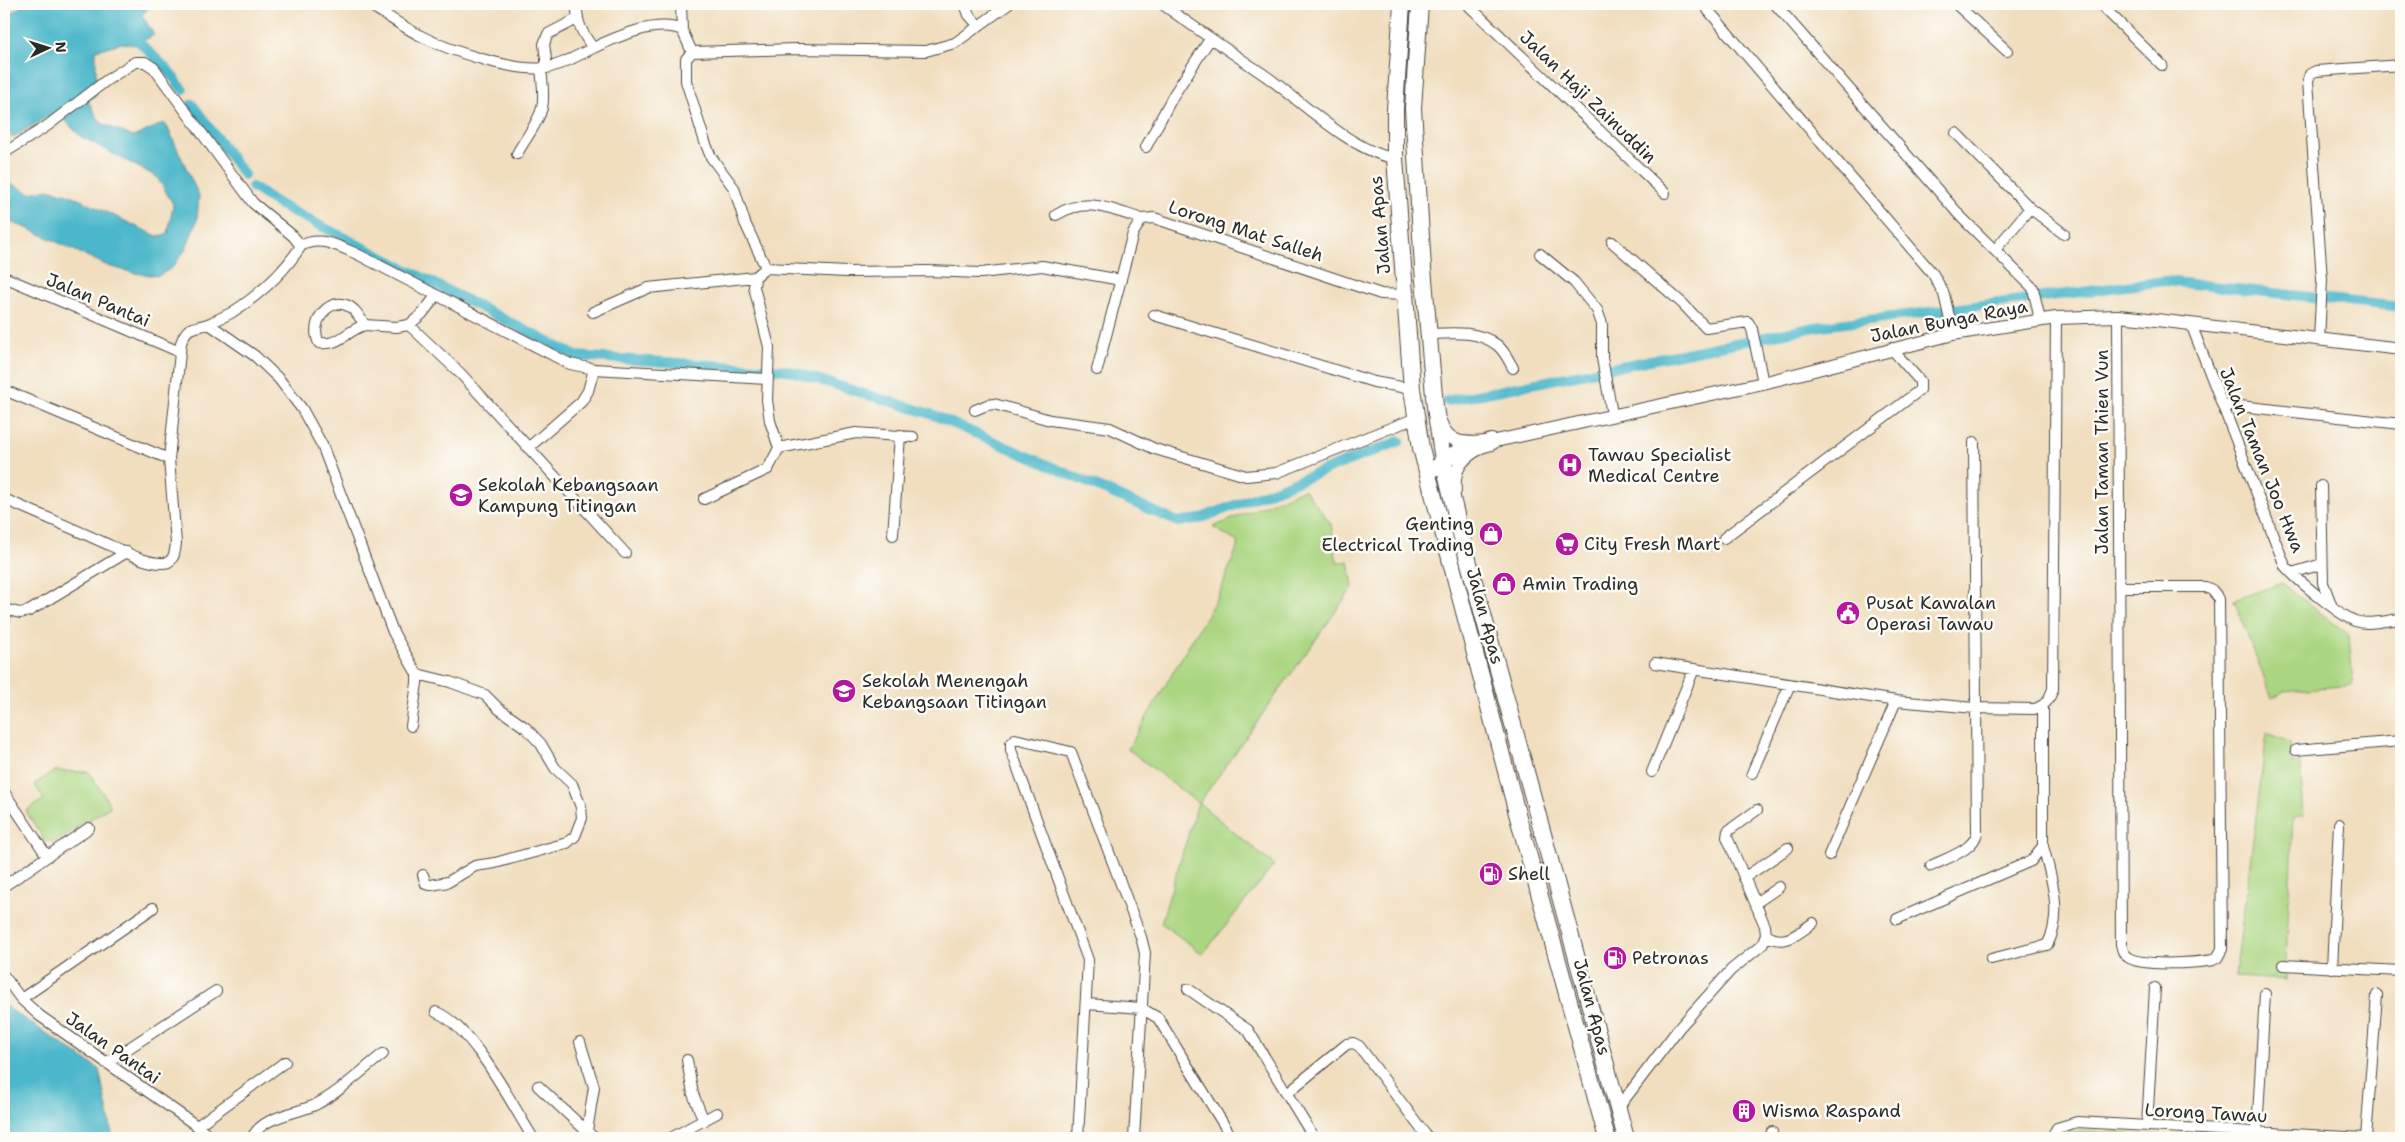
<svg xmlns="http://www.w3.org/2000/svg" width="2405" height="1142" viewBox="0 0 2405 1142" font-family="'Shantell Sans',sans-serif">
<rect width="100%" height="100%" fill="#fdfcf7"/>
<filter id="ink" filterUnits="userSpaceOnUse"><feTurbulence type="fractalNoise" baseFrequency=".02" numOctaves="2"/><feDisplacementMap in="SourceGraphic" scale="10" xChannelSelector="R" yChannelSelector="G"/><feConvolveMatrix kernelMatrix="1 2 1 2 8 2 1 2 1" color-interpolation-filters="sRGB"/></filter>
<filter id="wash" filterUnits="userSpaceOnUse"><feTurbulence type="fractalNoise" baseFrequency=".0096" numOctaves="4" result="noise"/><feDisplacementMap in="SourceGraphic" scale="20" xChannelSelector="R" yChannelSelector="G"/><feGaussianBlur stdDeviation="1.12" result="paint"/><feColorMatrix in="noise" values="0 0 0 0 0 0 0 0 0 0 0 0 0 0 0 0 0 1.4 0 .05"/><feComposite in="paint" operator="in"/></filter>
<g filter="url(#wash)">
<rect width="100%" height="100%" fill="#f1debf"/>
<path fill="#abd681" stroke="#6b8056" d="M1304,489L1331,524L1337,563L1349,561L1353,587L1199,803L1274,865L1203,954L1161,923L1198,803L1128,749L1219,594L1239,543L1213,527Z
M2282,583L2349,635L2353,685L2284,691L2272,698L2234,600Z
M2267,733L2290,742L2292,764L2300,763L2304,815L2293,817L2285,980L2235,977Z
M55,771L89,772L111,806L55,842L45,841L26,811L44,799L34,784Z
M2065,1131L2159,1135V1138H2065Z"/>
<path fill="#4cb7ca" stroke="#3c717a" d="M25,4H153L142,15L154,35L135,45L122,43L96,50V95L88,101L101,123L133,137L164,123L167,126L199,196L197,220L186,249L172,268L158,276L134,273L108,266L27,228L4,220V180L30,193L48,189L68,194L157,236L168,234L173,204L157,177L80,136L58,113L50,115L12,138L4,125V17Z
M4,1005L99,1069L113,1138H4Z"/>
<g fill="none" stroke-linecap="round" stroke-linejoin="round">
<path stroke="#4cb7ca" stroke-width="10" d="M131,34L167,69L183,90
M192,104L244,175
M252,187L280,205L576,356L787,370L931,414L1178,522L1199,519L1400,441
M1447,401L1815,327L2165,281L2401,307"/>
</g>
</g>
<g filter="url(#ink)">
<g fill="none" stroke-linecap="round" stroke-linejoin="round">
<g stroke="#494641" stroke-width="12">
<path id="minor" d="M369,4C386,15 403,27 421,36C450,51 514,72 546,68C562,65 577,56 591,49C616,37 656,19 682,30L692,52
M577,4C576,22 582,33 593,48
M681,4L682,30
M965,4L969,15L978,25
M1162,4C1195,28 1229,51 1263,74C1298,98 1353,153 1395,158
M1467,4L1665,193
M1775,4L1962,218L2033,288L2040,320
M1956,4L2007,51
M2100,4L2162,65
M1708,10L1933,274L1944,294L1953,334
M547,67L544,44L548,34L577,19
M1956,133L2030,208L2064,234
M1146,147L1173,96L1210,39
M4,153L47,126L107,80L135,62H145L154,68L253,203L293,236L301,246
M517,154C524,140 538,124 542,108C545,95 542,81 541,68
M1056,215C1087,196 1109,209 1142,219
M1612,242L1682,303L1706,328L1748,322L1752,329L1763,383
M1995,250L2030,208
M1540,254L1574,282L1597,310L1602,324V358L1612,414
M766,268L745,223L734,188L711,157L705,142L686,81V59L692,52L796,49L926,51L955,43L1009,4
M4,277L180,352
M436,296L422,314L409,325L461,374L625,553
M593,312L648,288L755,277
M1154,315L1374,382L1412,389
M2118,316L2121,944C2122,949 2123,954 2128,957C2141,967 2196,963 2213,960L2217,958L2222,949L2219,599L2212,590L2206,587H2119
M209,324L255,356L279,379L302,409L322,445L393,632L417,674V683L411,726
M2191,324L2285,566C2297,580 2338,614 2355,621C2368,626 2388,620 2401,619
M365,325C347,330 340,346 319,343C309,324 327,298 346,305C355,308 360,318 365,325L396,327L409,325
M1429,334C1451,333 1478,330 1497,345C1504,350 1509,361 1513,368
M2319,340L2322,279L2308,81L2310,74L2316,71L2401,65
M1097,370L1133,233L1142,219L1154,218L1381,294L1406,295
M4,390L169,459
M2222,404L2401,424
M975,410L987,405L994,404L1050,420L1110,428L1155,449L1246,476L1276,473L1416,418
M528,448L581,402L588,391L594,369
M779,448L770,421L767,400L769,347L754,287L755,277L766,268L847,272L928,271L981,273L1042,266L1121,280
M2321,486L2323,583L2331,604
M4,499C39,514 74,529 109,545C124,551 146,564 163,563C174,563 175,552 176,543L169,459L181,343C188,323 194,330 210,323C217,320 225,316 231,313C258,296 284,272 301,246C320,235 341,247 359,255L570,364L594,369L767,379
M704,499L768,469L779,448L856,433L913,437
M893,535L900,435
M1724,538L1920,390V381L1891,348
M2292,573L2322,564
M4,609L20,613L29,611L127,552
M1655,663L1896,701L1975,708L2034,709C2045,706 2049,700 2053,689L2056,318
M417,674L450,682L485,695L499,709L526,728L541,744L555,768L572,784L581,807L582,818L575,836L567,843L495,863L475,866L448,882L431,885L426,884L423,875
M2296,750L2401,741
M1652,772L1694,669
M1752,773L1790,684
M4,792L47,856
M1829,855L1896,701
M1931,866C1946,858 1973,851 1977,833L1974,442
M1744,878L1788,848
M4,886L89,828
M1757,902L1779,887
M1897,919L2031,861L2043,846V706
M1766,935C1785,947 1797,934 1813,923
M1991,959L2047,945C2064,915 2051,877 2043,846
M2283,965L2401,971
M2332,968L2339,824
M4,976L21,999L40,1016L197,1126L211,1138
M1188,989L1248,1030L1314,1138
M21,999L153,908
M1087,1004L1141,1008L1158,1018L1232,1138
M436,1012C473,1027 511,1103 533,1138
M580,1042L594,1087L587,1131
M687,1060L693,1094L704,1121
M106,1063L216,991
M538,1086L594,1138
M1287,1093L1347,1044L1353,1043L1359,1046L1428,1138
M1618,1108L1679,1028L1731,970L1762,945L1766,935L1765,926L1727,837L1728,831L1757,810
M197,1126L285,1062
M2147,1126L2155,988
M2257,1132L2265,994
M252,1138C262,1116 295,1114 315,1105C339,1093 361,1071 383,1054
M671,1138L717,1113
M1078,1138L1088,960L1011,750V743L1015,739L1071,752L1141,937L1145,953L1134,1138
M1769,1138L1772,1132
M2051,1138L2057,1128L2077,1122L2363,1138
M2366,1138L2377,995"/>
</g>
<g stroke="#494641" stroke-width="14">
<path id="tertiary" d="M1440,421C1449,447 1468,443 1491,442L1763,383L1953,334L2056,318L2118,316L2148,319L2401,349
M1455,491C1453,470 1460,460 1478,449"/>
</g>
<g stroke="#494641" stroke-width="18">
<path id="trunk" d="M1402,4L1395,109V158L1412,389L1421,448L1518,817L1607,1138
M1420,4L1413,108L1423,268L1435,407L1443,460L1458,523L1626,1138
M1438,467C1450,451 1473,448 1491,442"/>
</g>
<use href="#minor" stroke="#fff" stroke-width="10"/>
<use href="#tertiary" stroke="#fff" stroke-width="12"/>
<use href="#trunk" stroke="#fff" stroke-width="16"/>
</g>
</g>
<defs>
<g id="hospital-disc" transform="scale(1.25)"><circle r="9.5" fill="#b5179e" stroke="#fdfcf7"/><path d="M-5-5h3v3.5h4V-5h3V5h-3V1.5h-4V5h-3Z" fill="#fff"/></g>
<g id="school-disc" transform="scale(1.25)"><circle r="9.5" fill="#b5179e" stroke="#fdfcf7"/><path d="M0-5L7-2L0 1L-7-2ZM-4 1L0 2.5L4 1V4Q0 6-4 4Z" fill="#fff"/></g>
<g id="shop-disc" transform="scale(1.25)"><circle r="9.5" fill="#b5179e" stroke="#fdfcf7"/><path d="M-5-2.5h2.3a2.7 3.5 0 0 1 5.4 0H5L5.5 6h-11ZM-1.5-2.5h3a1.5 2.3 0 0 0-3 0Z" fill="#fff"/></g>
<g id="supermarket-disc" transform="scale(1.25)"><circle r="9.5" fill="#b5179e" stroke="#fdfcf7"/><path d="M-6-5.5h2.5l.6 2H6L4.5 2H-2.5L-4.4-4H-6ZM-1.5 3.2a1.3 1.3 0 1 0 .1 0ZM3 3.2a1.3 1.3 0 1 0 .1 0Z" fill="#fff"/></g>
<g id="civic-disc" transform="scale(1.25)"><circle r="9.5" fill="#b5179e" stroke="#fdfcf7"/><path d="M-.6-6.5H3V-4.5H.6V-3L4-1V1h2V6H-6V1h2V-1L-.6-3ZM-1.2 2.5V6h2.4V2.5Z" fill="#fff"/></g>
<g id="fuel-disc" transform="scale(1.25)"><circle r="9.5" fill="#b5179e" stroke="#fdfcf7"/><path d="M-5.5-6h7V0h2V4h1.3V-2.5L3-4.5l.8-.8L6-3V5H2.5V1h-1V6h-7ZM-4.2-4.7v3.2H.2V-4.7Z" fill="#fff"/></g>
<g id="building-disc" transform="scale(1.25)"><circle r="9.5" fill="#b5179e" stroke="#fdfcf7"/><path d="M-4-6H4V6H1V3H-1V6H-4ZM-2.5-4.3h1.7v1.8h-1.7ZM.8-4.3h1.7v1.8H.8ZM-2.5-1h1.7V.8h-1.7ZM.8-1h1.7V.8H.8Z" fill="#fff"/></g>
</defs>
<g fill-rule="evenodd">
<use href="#hospital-disc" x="1570" y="465"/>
<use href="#school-disc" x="461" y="495"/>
<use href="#shop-disc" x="1491" y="534"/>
<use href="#supermarket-disc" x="1567" y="544"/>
<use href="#shop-disc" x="1504" y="584"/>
<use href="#civic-disc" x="1848" y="613"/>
<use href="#school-disc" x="844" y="691"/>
<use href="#fuel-disc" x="1491" y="874"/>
<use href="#fuel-disc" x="1615" y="958"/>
<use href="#building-disc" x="1744" y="1111"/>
</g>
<g text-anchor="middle" stroke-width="5" stroke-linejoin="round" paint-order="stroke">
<g font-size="18" fill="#2b2b2b" stroke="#fdfcf7">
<text transform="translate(1588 97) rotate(44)" y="6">Jalan Haji Zainuddin</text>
<text transform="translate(1380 225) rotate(-95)" y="6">Jalan Apas</text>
<text transform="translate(1246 231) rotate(18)" y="6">Lorong Mat Salleh</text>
<text transform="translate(98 300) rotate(23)" y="6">Jalan Pantai</text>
<text transform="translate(1949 321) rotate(-11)" y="6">Jalan Bunga Raya</text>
<text transform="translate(2102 452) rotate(-90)" y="6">Jalan Taman Thien Vun</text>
<text transform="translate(2262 460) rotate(68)" y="6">Jalan Taman Joo Hwa</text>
<text transform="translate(1485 616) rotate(75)" y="6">Jalan Apas</text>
<text transform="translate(1592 1007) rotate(75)" y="6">Jalan Apas</text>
<text transform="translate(113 1048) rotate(35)" y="6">Jalan Pantai</text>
<text transform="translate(2206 1113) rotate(3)" y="6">Lorong Tawau</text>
</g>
<g font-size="18" fill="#2b2b2b" stroke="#fdfcf7" text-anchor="start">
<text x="1588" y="461">Tawau Specialist<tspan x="1588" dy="21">Medical Centre</tspan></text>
<text x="478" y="491">Sekolah Kebangsaan<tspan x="478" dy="21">Kampung Titingan</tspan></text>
<text x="1474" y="530" text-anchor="end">Genting<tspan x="1474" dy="21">Electrical Trading</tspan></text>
<text x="1584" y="550">City Fresh Mart</text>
<text x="1522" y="590">Amin Trading</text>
<text x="1866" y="609">Pusat Kawalan<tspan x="1866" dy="21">Operasi Tawau</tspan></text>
<text x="862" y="687">Sekolah Menengah<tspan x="862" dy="21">Kebangsaan Titingan</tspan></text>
<text x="1508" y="880">Shell</text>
<text x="1632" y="964">Petronas</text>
<text x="1762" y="1117">Wisma Raspand</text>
</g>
</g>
<rect width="2405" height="1142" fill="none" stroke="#fdfcf7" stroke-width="20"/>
<g transform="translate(48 48) rotate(86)" stroke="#fdfcf7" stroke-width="4" paint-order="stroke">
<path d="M0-4L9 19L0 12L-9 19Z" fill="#2b2b2b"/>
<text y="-8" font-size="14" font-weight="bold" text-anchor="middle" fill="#2b2b2b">N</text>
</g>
</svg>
